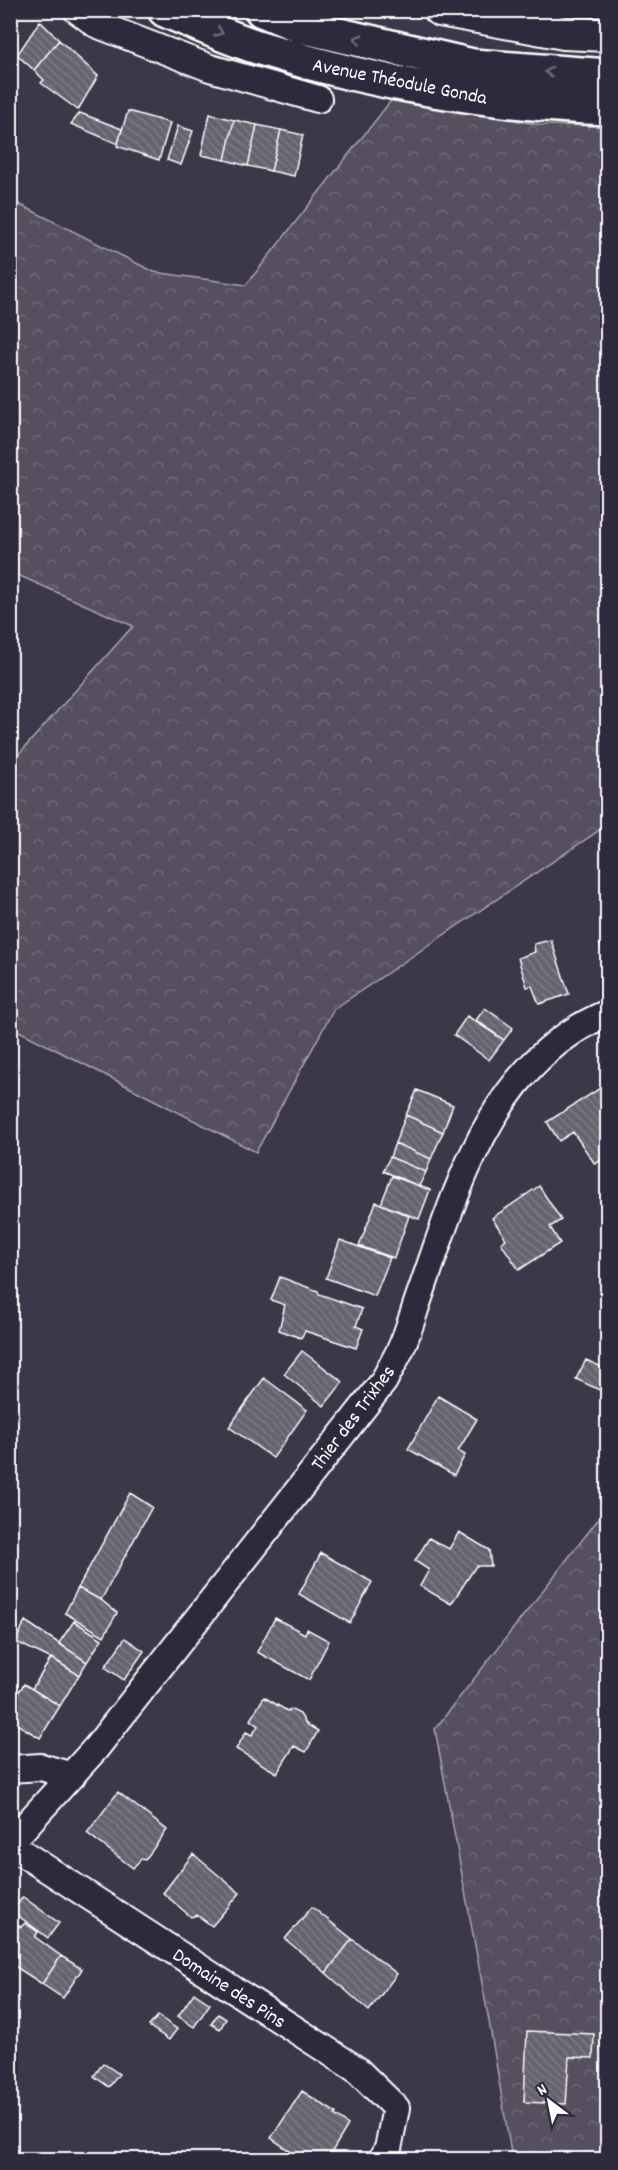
<svg xmlns="http://www.w3.org/2000/svg" width="618" height="2170" viewBox="0 0 618 2170" font-family="Dekko,sans-serif">
<defs>
<pattern id="forest-crowns" width="20" height="18" patternUnits="userSpaceOnUse" patternTransform="scale(1.5)"><rect width="20" height="18" fill="#555060"/><path d="M2 6a3 3 0 1 1 6 0M12 15a3 3 0 1 1 6 0" fill="none" stroke="#6e6a78"/></pattern>
<pattern id="building-back-hatch" width="6" height="6" patternUnits="userSpaceOnUse" patternTransform="scale(1.5)"><rect width="6" height="6" fill="#666270"/><path d="M-1 5l2 2M0 0l6 6M5-1l2 2" fill="none" stroke="#7d7a85"/></pattern>
</defs>
<rect width="100%" height="100%" fill="#3c3749"/>
<filter id="ink" filterUnits="userSpaceOnUse"><feTurbulence type="fractalNoise" baseFrequency=".0167" numOctaves="2"/><feDisplacementMap in="SourceGraphic" scale="12" xChannelSelector="R" yChannelSelector="G"/><feConvolveMatrix kernelMatrix="1 2 1 2 8 2 1 2 1" color-interpolation-filters="sRGB"/></filter>
<g filter="url(#ink)">
<path fill="url(#forest-crowns)" stroke="#aaa8b0" stroke-width="1.5" d="M393,98L541,125L607,126V825L334,1009L256,1152L11,1027L10,764L133,626L11,572V200L154,272L246,285Z
M607,1508V2159H512L489,2021L435,1729Z"/>
<path fill="url(#building-back-hatch)" stroke="#fff" stroke-width="1.5" d="M40,21L59,40L34,70L17,55Z
M59,40L98,76L78,110L41,83L44,80L34,70Z
M128,111L170,123L159,160L117,146Z
M80,113L122,129L118,144L71,124Z
M210,114L234,120L225,160L201,155Z
M234,120L257,125L248,166L225,160Z
M257,125L281,130L271,171L248,166Z
M178,126L193,131L181,165L167,160Z
M281,130L303,135L294,176L271,171Z
M551,940L569,994L539,1004L532,986L527,987L518,958L535,952L534,944Z
M608,941V970L600,944Z
M485,1008L513,1028L504,1040L476,1020Z
M467,1016L504,1040L489,1060L454,1035Z
M608,1083V1159L606,1157L595,1164L573,1132L559,1141L547,1122Z
M417,1090L453,1105L443,1132L406,1115Z
M406,1115L443,1132L431,1159L395,1143Z
M395,1143L431,1159L426,1172L390,1157Z
M390,1157L426,1172L419,1186L383,1171Z
M392,1176L430,1190L419,1219L381,1204Z
M539,1186L561,1220L550,1227L560,1243L519,1270L501,1243L506,1239L492,1218Z
M376,1202L409,1216L394,1258L359,1246Z
M340,1240L390,1258L375,1296L326,1278Z
M280,1277L318,1291L319,1294L362,1309L356,1326L363,1329L356,1348L305,1331L301,1338L279,1330L285,1305L271,1300Z
M302,1351L343,1382L324,1406L284,1374Z
M586,1360L608,1370V1394L576,1379Z
M264,1378L307,1410L273,1458L229,1427Z
M438,1396L477,1419L458,1451L465,1455L454,1475L408,1449Z
M130,1493L152,1507L101,1600L78,1588Z
M459,1532L489,1550L491,1566H476L451,1604L420,1586L429,1570L415,1561L429,1538L449,1549Z
M321,1553L372,1582L350,1623L299,1594Z
M78,1588L101,1600L117,1613L104,1636L65,1613Z
M275,1618L305,1634L307,1629L329,1641L309,1680L257,1652Z
M25,1621L87,1662L79,1675L58,1662L16,1642Z
M74,1621L102,1639L87,1662L59,1643Z
M125,1638L144,1651L124,1680L105,1667Z
M51,1658L79,1675L60,1706L32,1689Z
M24,1684L60,1706L40,1738L10,1720V1705Z
M264,1697L287,1711L292,1710L300,1714L306,1724L318,1731L306,1752L294,1746L277,1773L236,1749L246,1732L252,1735L258,1726L250,1720Z
M118,1792L167,1830L145,1860L141,1859L133,1868L87,1833Z
M193,1854L240,1893L212,1926L197,1915L191,1917L163,1893Z
M23,1897L59,1923L48,1938L12,1911Z
M312,1907L352,1939L326,1973L285,1939Z
M25,1923L38,1932L35,1937L61,1956L42,1984L10,1963V1932L16,1924L21,1927Z
M352,1939L397,1974L369,2011L326,1973Z
M61,1956L82,1969L63,1998L42,1984Z
M194,1993L210,2004L194,2027L178,2016Z
M218,2014L226,2019L220,2029L211,2024Z
M158,2016L177,2029L169,2040L149,2026Z
M527,2031L594,2034L593,2058L569,2057L566,2104L524,2102Z
M103,2063L119,2074L109,2087L94,2076Z
M302,2091L336,2113L335,2115L348,2125L327,2160H303L271,2138Z"/>
<g fill="none" stroke-linecap="round" stroke-linejoin="round">
<g stroke="#fff" stroke-width="30">
<path id="minor" d="M77,10L96,24L210,68L318,99
M10,1769L41,1767L72,1776
M10,1843L96,1748L384,1381C389,1370 396,1359 401,1348C409,1330 414,1311 421,1292C458,1186 493,1060 608,1013
M10,1845L356,2069L396,2108L388,2149L381,2160"/>
</g>
<g stroke="#fff" stroke-width="36">
<path id="tertiary" d="M440,10L564,33L608,35"/>
</g>
<g stroke="#fff" stroke-width="38">
<path id="secondary" d="M165,10C198,24 232,40 267,50C375,84 494,104 608,108
M262,10L301,26L473,66L608,76"/>
</g>
<use href="#minor" stroke="#2f2a3d" stroke-width="26"/>
<use href="#tertiary" stroke="#2f2a3d" stroke-width="32"/>
<use href="#secondary" stroke="#2f2a3d" stroke-width="33"/>
</g>
<defs><path id="oneway-chevron" d="M-2-3.5L2.5 0L-2 3.5" fill="none" stroke-width="1.6" stroke-linecap="round" stroke-linejoin="round" transform="scale(1.5)"/></defs>
<g stroke="#6d6a77">
<use href="#oneway-chevron" transform="translate(219 32) rotate(22)"/>
<use href="#oneway-chevron" transform="translate(358 39) rotate(-167)"/>
<use href="#oneway-chevron" transform="translate(549 72) rotate(-176)"/>
</g>
</g>
<g text-anchor="middle" stroke-width="5" stroke-linejoin="round" paint-order="stroke">
<g font-size="20" fill="#fff" stroke="#2f2a3d">
<text transform="translate(400 80) rotate(11)" y="7">Avenue Théodule Gonda</text>
<text transform="translate(352 1417) rotate(-53)" y="7">Thier des Trixhes</text>
<text transform="translate(230 1987) rotate(33)" y="7">Domaine des Pins</text>
</g>
</g>
<rect width="618" height="2170" fill="none" stroke="#2f2a3d" stroke-width="36"/>
<rect x="18" y="18" width="582" height="2134" fill="none" stroke="#fff" stroke-width="2" filter="url(#ink)"/>
<g transform="translate(549 2101) rotate(328)" stroke="#2f2a3d" stroke-width="4.5" paint-order="stroke">
<path d="M0-4.5L10 22L0 15L-10 22Z" fill="#ffffff"/>
<text y="-9" font-size="16" font-weight="bold" text-anchor="middle" fill="#ffffff">N</text>
</g>
</svg>
